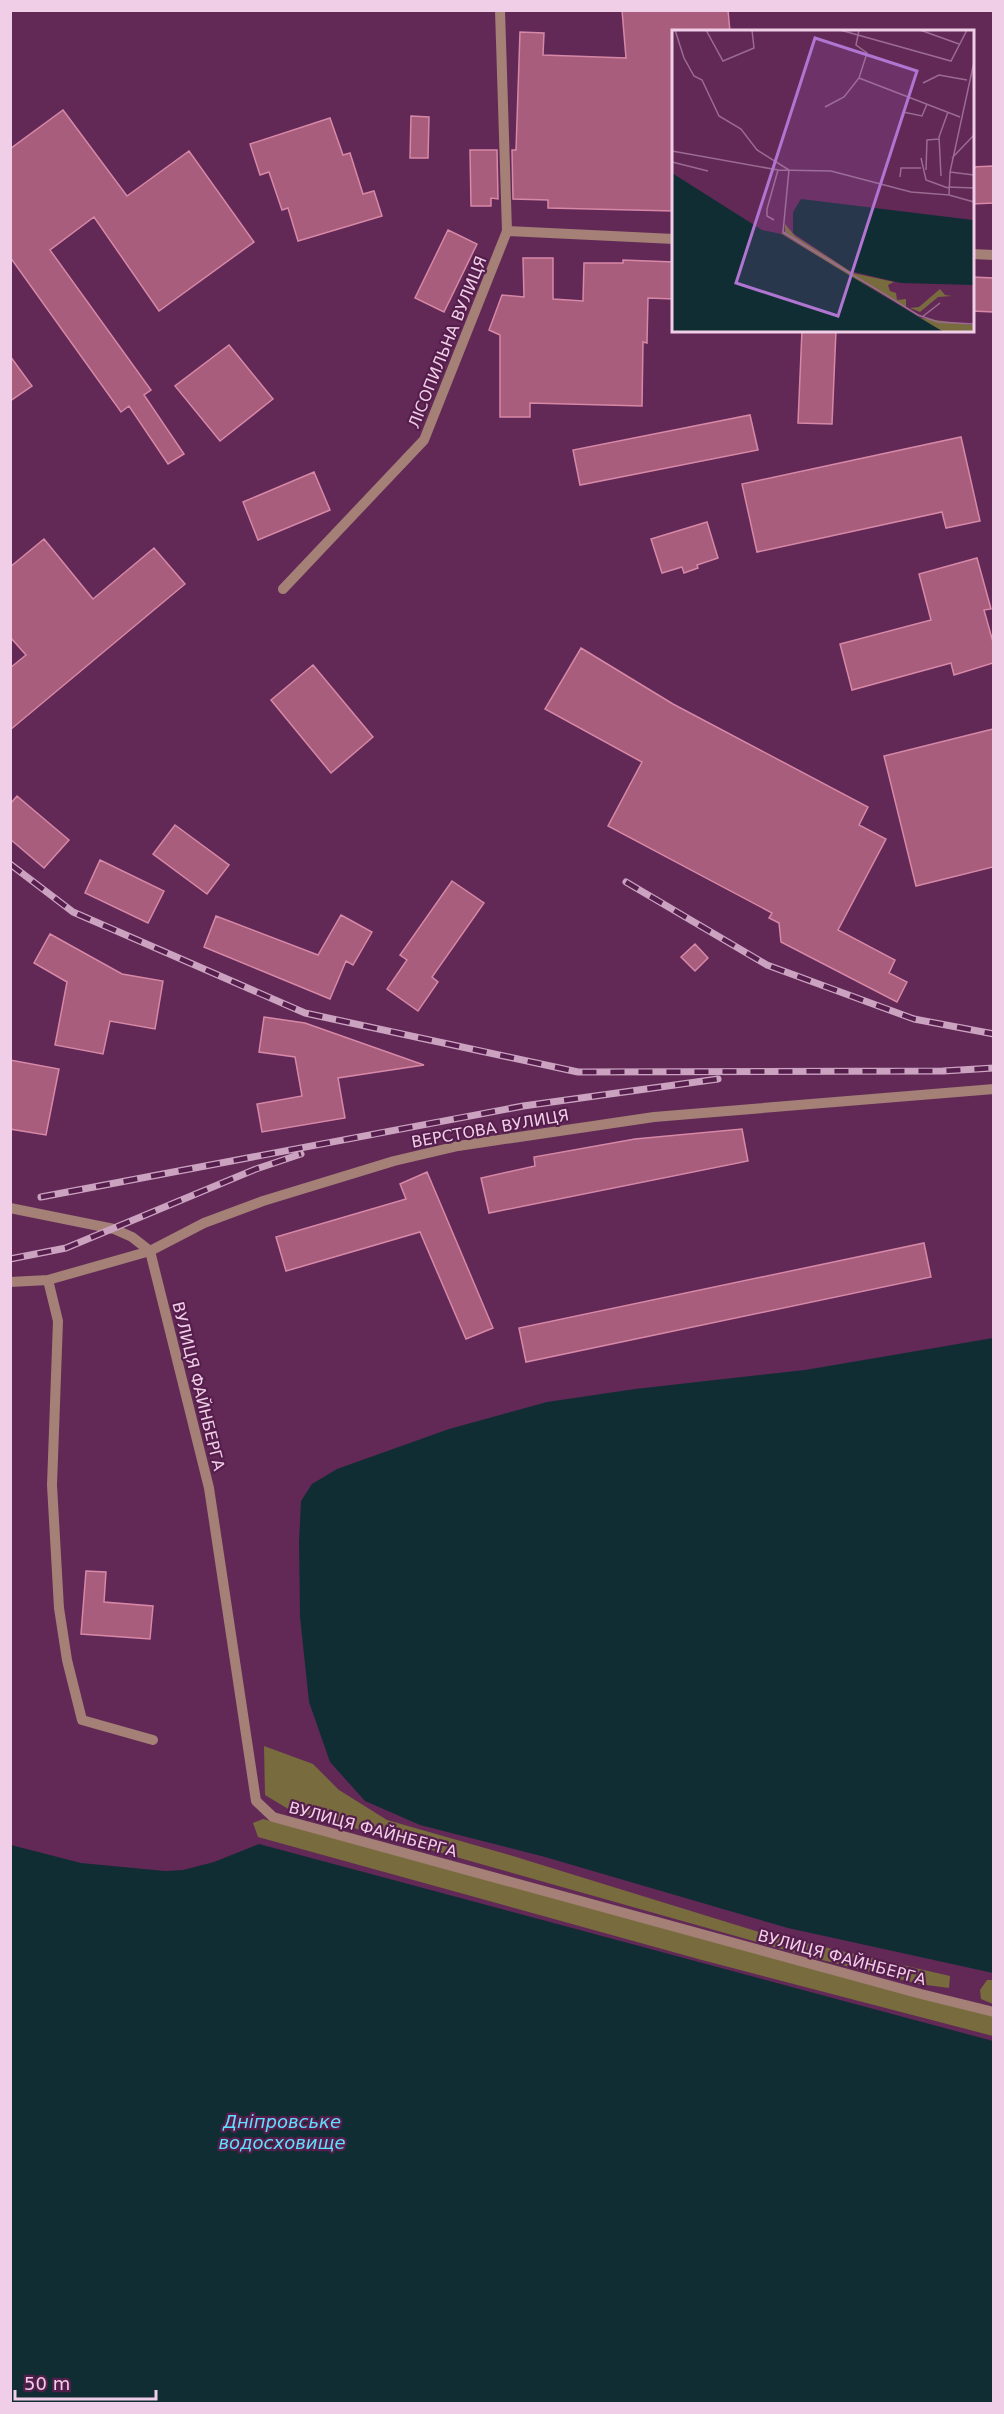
<svg xmlns="http://www.w3.org/2000/svg" width="1004" height="2414" viewBox="0 0 1004 2414" font-family="'DejaVu Sans',sans-serif">
<rect width="100%" height="100%" fill="#622957"/>
<path fill="#786c3f" d="M264,1746L313,1764L339,1790L387,1820L506,1854L759,1932L950,1976L949,1988L919,1984L806,1956L290,1810L265,1795Z
M263,1819L993,2011V2036L702,1960L258,1837L253,1823Z
M987,1980H993V2004L981,1999L980,1990Z"/>
<path fill="#112d34" d="M993,1338V1973L788,1928L545,1857L420,1825L365,1801L330,1762L309,1702L300,1617L299,1542L301,1501L312,1484L337,1469L449,1429L547,1402L635,1389L805,1370Z
M259,1844L993,2041V2403H11V1845L81,1863L165,1871L183,1870L214,1862Z"/>
<path fill="#a75d7b" stroke="#d788a7" stroke-width="1.5" d="M622,10H728L730,32H674V211L548,208V200L513,199L512,150H516L520,32L544,33L543,55L626,58Z
M63,110L127,196L189,151L254,242L159,311L94,217L50,250L151,390L144,395L184,454L168,464L129,406L121,412L10,257V149Z
M411,116L429,117L428,158H410Z
M330,118L343,155L350,153L363,194L374,191L382,216L298,241L288,208L282,210L269,172L260,175L250,144Z
M470,150H497L498,199L491,198V206H471Z
M993,166V203L972,204V167Z
M448,230L477,244L444,312L415,298Z
M523,258H553V299L583,301L584,263H623V260L674,262V299L648,298L647,343L643,342L642,406L530,403V417H500V335L489,330L502,295L524,297Z
M972,277L993,278V312L972,311Z
M802,330H836L832,424L798,423Z
M229,345L273,399L220,441L175,386Z
M10,356L32,386L10,401Z
M750,415L758,450L580,485L573,450Z
M961,437L980,521L946,528L942,512L757,552L742,484Z
M314,472L330,510L258,540L243,502Z
M707,522L718,558L697,565L698,568L684,573L682,567L662,573L651,539Z
M44,539L93,599L154,548L185,584L10,730V668L26,655L10,637V567Z
M977,558L991,609L984,610L993,642V663L954,675L951,663L852,690L840,644L931,620L919,574Z
M581,648L673,704L868,807L859,825L886,839L838,930L895,960L889,973L907,982L897,1002L781,942L779,923L769,918L772,913L608,826L642,762L545,709Z
M313,665L373,737L331,773L271,700Z
M993,729V867L916,886L884,756Z
M17,796L69,840L44,868L10,839V804Z
M175,825L229,865L207,894L153,854Z
M100,860L164,891L148,923L85,893Z
M452,881L484,903L432,977L438,982L418,1011L387,989L407,960L400,955Z
M341,915L372,932L353,965L346,961L330,999L204,947L216,916L318,955Z
M50,934L122,974L163,981L155,1029L110,1021L103,1054L55,1045L67,982L34,963Z
M695,944L708,958L695,971L681,957Z
M264,1017L305,1023L424,1065L338,1078L345,1118L262,1132L257,1104L302,1096L295,1057L259,1052Z
M10,1060L59,1069L46,1135L10,1129Z
M742,1129L748,1161L489,1213L481,1178L535,1166L534,1157L635,1139Z
M427,1172L493,1328L466,1339L420,1232L286,1271L276,1237L406,1199L400,1184Z
M924,1243L931,1277L526,1362L519,1328Z
M86,1571L106,1572L104,1602L153,1606L150,1639L81,1634Z"/>
<g fill="none" stroke-linecap="round" stroke-linejoin="round">
<path stroke="#a48077" stroke-width="10" d="M507,231L674,239
M972,254L994,255
M283,589L424,440L507,231L500,10
M10,1208L114,1229L132,1237L150,1251L209,1488L256,1801L273,1817L921,1994L994,2012
M48,1280L58,1321L52,1485L59,1608L67,1660L82,1720L153,1740
M10,1282L48,1280L150,1251L204,1223L263,1201L394,1161L458,1146L654,1117L994,1089"/>
<g stroke="#cba3c1" stroke-width="7">
<path id="rail" d="M10,864L73,912L305,1013L578,1072L943,1071L994,1068
M626,882L767,965L914,1019L994,1034
M41,1197L523,1106L718,1079
M10,1259L66,1248L256,1169L301,1154"/>
</g>
<use href="#rail" stroke="#561e4c" stroke-width="4.5" stroke-dasharray="14" stroke-linecap="butt"/>
</g>
<g text-anchor="middle" stroke-width="4.5" stroke-linejoin="round" paint-order="stroke">
<g font-size="16" fill="#f0cee7" stroke="#561e4c">
<text transform="translate(447 342) rotate(-68)" y="6">ЛІСОПИЛЬНА ВУЛИЦЯ</text>
<text transform="translate(490 1128) rotate(-10)" y="6">ВЕРСТОВА ВУЛИЦЯ</text>
<text transform="translate(199 1386) rotate(76)" y="6">ВУЛИЦЯ ФАЙНБЕРГА</text>
<text transform="translate(373 1829) rotate(15)" y="6">ВУЛИЦЯ ФАЙНБЕРГА</text>
<text transform="translate(842 1957) rotate(15)" y="6">ВУЛИЦЯ ФАЙНБЕРГА</text>
</g>
<g font-size="18" font-style="italic" fill="#5ee1ff" stroke="#561e4c">
<text x="282" y="2128">Дніпровське<tspan x="282" dy="21">водосховище</tspan></text>
</g>
</g>
<g transform="translate(672 30)">
<rect width="302" height="302" fill="#622957"/>
<path d="M113,194L123,206L181,243L222,252L216,255L218,261L224,263L225,270L234,269V277L183,248L234,280L249,288L301,295V301H271L254,294L109,203L113,202ZM268,259L273,265L280,266L266,267L248,282L238,278L247,277Z" fill="#786c3f"/>
<path d="M0,143L90,200L109,204L270,301H0ZM129,169L301,190V255L229,253L178,241L121,203V182Z" fill="#112d34"/>
<path fill="none" stroke="#9b6b91" stroke-width="1.5" d="M3,0L12,28L22,46L30,50L47,86L69,99L85,120L117,140L111,202L246,285L266,292L302,294M34,0L51,31L82,18L80,0M168,0L279,31L295,0M248,0L287,14M187,48L288,87M251,53L267,45L295,50M153,77L172,67L187,48L195,23L184,15L187,0M231,82L250,86L255,74M0,121L106,140L159,141L239,162L277,165L278,142L302,32M249,128L254,150L276,158M280,128L302,105M0,132L36,141M254,140L255,110L267,109M278,142L302,145M269,146L267,107L276,82M228,147L229,138H249M276,157L302,158M277,165L302,172M102,190L95,186V179L106,140M250,287L268,273"/>
<path fill="#b075d1" fill-opacity="0.15" stroke="#b075d1" stroke-width="3" d="M143,8L245,41L166,286L64,253Z"/>
<rect width="302" height="302" fill="none" stroke="#f0cee7" stroke-width="3"/>
</g>
<rect width="1004" height="2414" fill="none" stroke="#f0cee7" stroke-width="24"/>
<path d="M15 2390v9h141v-9" fill="none" stroke="#f0cee7" stroke-width="3"/>
<text x="24" y="2390" font-size="18" fill="#f0cee7" stroke="#561e4c" stroke-width="4.5" paint-order="stroke">50 m</text>
</svg>
